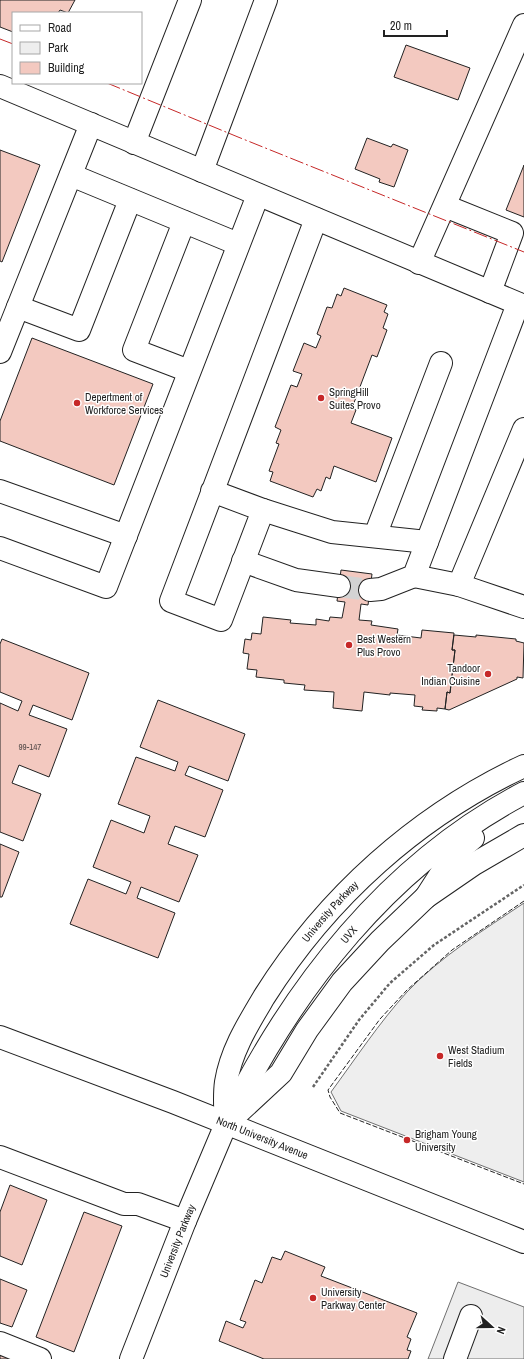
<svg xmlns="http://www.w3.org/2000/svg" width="524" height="1359" viewBox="0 0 524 1359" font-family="'Archivo Narrow',sans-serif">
<rect width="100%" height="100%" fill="#fff"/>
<path fill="#eee" stroke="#6f6f6f" d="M524,903V1182L341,1111L331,1092C356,1058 379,1023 407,992C441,956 484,930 524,903Z"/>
<path fill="#ededed" stroke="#6f6f6f" d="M458,1282L524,1307V1359H428Z"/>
<path fill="#f3c9c0" stroke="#222" d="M0,0H75L68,13L60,10L58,13H13V32L0,27Z
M406,45L470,68L458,100L394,77Z
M367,138L391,147L393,144L408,150L394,187L379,182L380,179L355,169Z
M0,150L40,165L2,262L0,261Z
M524,165V217L506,210Z
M344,288L387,305L384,312L388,314L383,328L387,330L377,357L372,355L352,408L356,410L351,423L392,438L376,482L334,466L330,479L326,477L321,491L317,489L313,497L270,481L273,472L269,471L279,444L276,443L281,430L275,427L291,385L297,387L302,374L293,371L304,343L316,348L321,336L317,334L327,307L332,308L337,294L341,296Z
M32,338L153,384L114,485L0,441V421Z
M341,570L372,574L368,605L361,604L359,620L372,621L371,625L398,629L397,635L421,638L422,630L454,633L452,650H455L450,693L447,692L445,709L437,708V711L422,710L423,707L414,706L415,695L390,693V695L364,692L362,711L333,708L334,692L304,690L305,685L284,683V680L256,677L257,670L247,669L249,654L243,653L245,639L251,640L252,633L261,634L263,617L291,620L290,623L316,625V619L329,621L330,617L342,618L345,602L337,601Z
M454,635L476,637V635L516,639V641L524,643L523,678L517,677V679L449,710L445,709L447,692L450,693L455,650H452Z
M2,639L89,673L72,720L33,705L29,715L67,729L49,777L19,765L12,783L41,794L23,841L0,832V703L18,711L22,701L0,692V644Z
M158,700L245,734L228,781L189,766L185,775L223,790L205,837L175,826L168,844L198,855L179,902L141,887L137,898L175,913L158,958L70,924L88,879L126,894L131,882L93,867L111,820L144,833L150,816L118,804L136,757L175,771L178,762L140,747Z
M0,844L19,852L2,897H0Z
M10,1185L47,1200L22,1265L0,1256V1212Z
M84,1212L122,1226L74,1352L36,1337Z
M285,1251L325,1267L321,1276L417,1313L407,1337L411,1339L407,1350L411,1351L408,1359H264L219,1341L226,1321L243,1328L246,1322L240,1320L255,1280L262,1283L272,1257L281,1260Z
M0,1279L27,1290L12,1327L0,1323Z
M0,1351L20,1359H0Z"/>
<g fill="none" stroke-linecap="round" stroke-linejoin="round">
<path stroke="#d3d3d3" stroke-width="22" stroke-dasharray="22 11" stroke-linecap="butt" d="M339,586L370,590"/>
<g stroke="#222" stroke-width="24">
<g id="minor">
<path d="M134,143L190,0"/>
<path d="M202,171L266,0"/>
<path d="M71,175L238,244"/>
<path d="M445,206L512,233L490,292"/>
<path d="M184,222L134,350L189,371"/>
<path d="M419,263L524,25"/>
<path d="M18,307L79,330L130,200"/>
<path d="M0,352L91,124"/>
<path d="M524,429L459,585L524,607"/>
<path d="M0,491L126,536"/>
<path d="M212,491L263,510L221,620L171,601L316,219"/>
<path d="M263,510L332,532L427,542"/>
<path d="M375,536L441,363"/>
<path d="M0,548L106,587L258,195"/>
<path d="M243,561L296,580L339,586"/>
<path d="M414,576L459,585"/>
<path d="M370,590L381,589L414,576L518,304"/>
<path d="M426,897L453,855L473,838"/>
<path id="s1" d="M227,1122C293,987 389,864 524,793"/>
<path d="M0,1157L124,1204H138L185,1221"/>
<path d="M0,1343L40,1359"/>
<path d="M455,1359L471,1316"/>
</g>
</g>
<g stroke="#222" stroke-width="24">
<g id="major">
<path d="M0,86L524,306"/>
<path id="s2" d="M226,1124C225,1110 224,1096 226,1082C231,1051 248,1024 264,997C327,897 417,816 524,766"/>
<path id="s3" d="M131,1359L185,1221L226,1124L281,1073L307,1030L342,982L380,941L426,897L474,864L524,835"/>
</g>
</g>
<g stroke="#222" stroke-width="24">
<g id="highway">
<path id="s4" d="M0,1037L173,1102L524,1242"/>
</g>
</g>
<path stroke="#646464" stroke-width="2.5" stroke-dasharray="3 2" stroke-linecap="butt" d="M313,1087L359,1020L390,983L434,945L524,885"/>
<use href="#minor" stroke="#fff" stroke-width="22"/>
<use href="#major" stroke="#fff" stroke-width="22"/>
<use href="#highway" stroke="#fff" stroke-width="22"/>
<path stroke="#222" stroke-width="1" stroke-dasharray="5 2" stroke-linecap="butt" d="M524,901L452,950L407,990L380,1019L328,1090L330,1097L340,1113L524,1184"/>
<path stroke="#c62828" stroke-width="1" stroke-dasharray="14 3 2 3" stroke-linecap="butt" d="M0,39L13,44
M107,83L238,137L524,252"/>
</g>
<g fill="#c62828" stroke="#fff" stroke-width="1.5">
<circle cx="321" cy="398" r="4"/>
<circle cx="77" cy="403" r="4"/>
<circle cx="349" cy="645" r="4"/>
<circle cx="488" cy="674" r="4"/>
<circle cx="440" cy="1056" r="4"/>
<circle cx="407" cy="1140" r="4"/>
<circle cx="313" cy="1298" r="4"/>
</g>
<g text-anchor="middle" stroke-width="3" stroke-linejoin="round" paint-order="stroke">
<g font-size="9" fill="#564c4a">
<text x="30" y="750">99-147</text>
</g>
<g font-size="11" fill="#222" stroke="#fff" text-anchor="start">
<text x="329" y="396">SpringHill<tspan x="329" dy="13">Suites Provo</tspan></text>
<text x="85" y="401">Depertment of<tspan x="85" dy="13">Workforce Services</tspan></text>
<text x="357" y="643">Best Western<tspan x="357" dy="13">Plus Provo</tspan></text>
<text x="480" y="672" text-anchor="end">Tandoor<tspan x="480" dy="13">Indian Cuisine</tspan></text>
<text x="448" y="1054">West Stadium<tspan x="448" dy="13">Fields</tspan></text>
<text x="415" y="1138">Brigham Young<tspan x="415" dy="13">University</tspan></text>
<text x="321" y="1296">University<tspan x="321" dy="13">Parkway Center</tspan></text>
</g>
<g font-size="11" fill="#222" stroke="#fff">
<text dy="4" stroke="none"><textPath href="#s2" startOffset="244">University Parkway</textPath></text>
<text dy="4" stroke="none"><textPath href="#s1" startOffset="224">UVX</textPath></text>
<text dy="4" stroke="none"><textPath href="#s4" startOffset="281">North University Avenue</textPath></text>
<text dy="4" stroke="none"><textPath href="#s3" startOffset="127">University Parkway</textPath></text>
</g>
</g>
<rect x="12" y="12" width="130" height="72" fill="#ffffff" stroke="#a7a7a7"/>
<rect x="20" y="25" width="20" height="6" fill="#ffffff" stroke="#a7a7a7"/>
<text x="48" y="32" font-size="12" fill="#222222">Road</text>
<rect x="20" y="42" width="20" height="12" fill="#eeeeee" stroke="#a7a7a7"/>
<text x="48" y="52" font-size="12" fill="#222222">Park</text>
<rect x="20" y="62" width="20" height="12" fill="#f3c9c0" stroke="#a7a7a7"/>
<text x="48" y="72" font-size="12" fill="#222222">Building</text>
<g transform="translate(492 1327) rotate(111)" stroke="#ffffff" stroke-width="3" paint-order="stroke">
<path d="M0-3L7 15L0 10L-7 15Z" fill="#222222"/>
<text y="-6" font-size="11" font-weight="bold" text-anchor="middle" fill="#222222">N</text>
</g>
<path d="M384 30v6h63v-6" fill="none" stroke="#222222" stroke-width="2"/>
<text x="390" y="30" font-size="12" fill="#222222" stroke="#ffffff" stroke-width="3" paint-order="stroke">20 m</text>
</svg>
